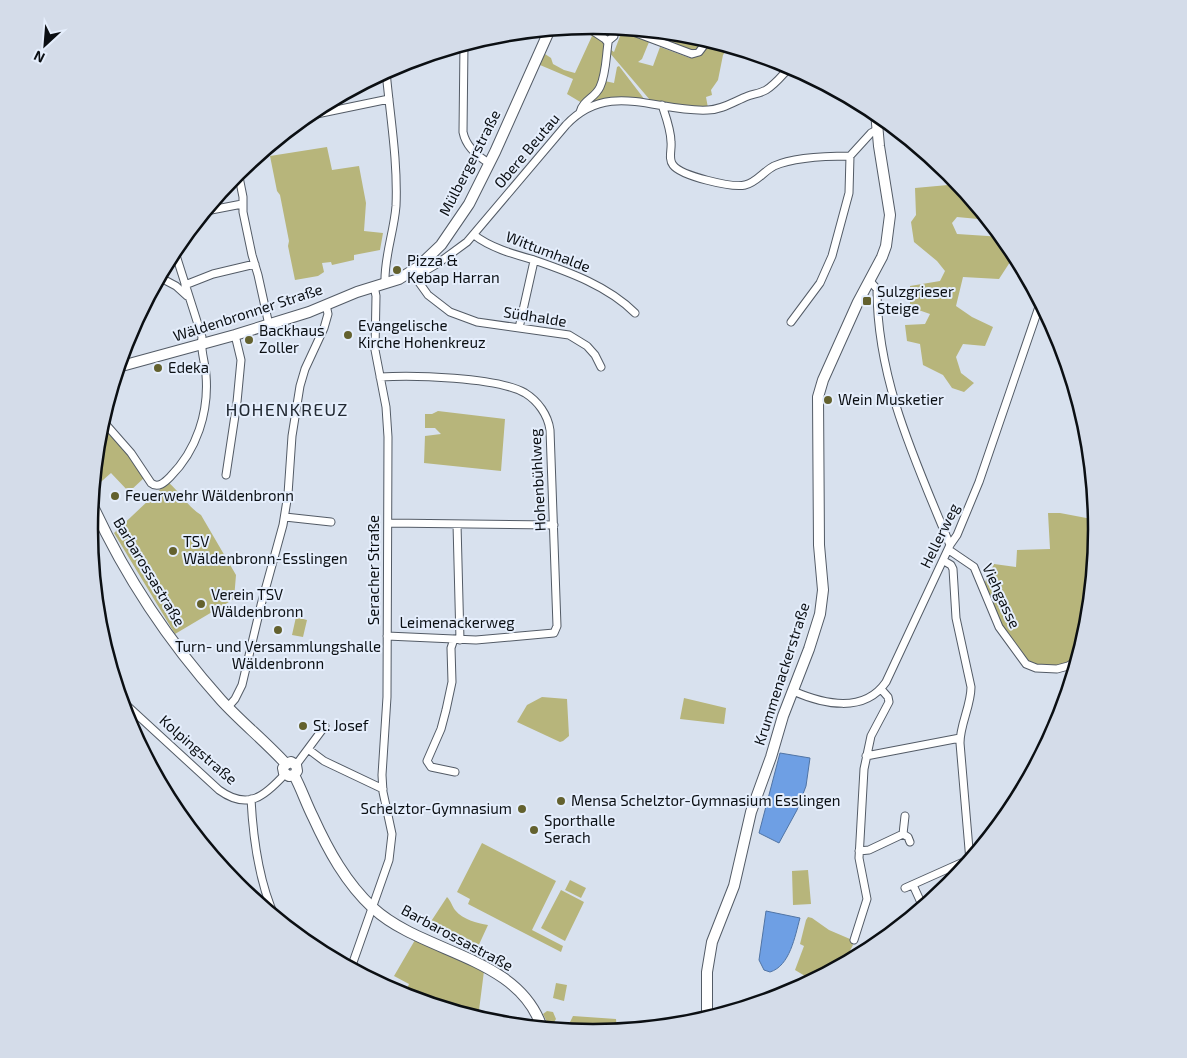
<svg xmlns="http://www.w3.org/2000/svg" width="1187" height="1058" viewBox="0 0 1187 1058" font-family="'Exo 2',sans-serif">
<rect width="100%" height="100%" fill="#d8e1ee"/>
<path fill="#b7b57b" d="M592,25L612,27V34L609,36H606L592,27Z
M628,28L692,35L730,46L723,55L718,80L711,90L712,95L706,97L708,108H694L650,100L609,52L611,50L614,52L622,31L649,42L642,59L638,62L653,66L660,47L690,58L693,53Z
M589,31L604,42L605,49L600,80L614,83L617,67L619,66L645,100L587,106L567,94L573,79L540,65L545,54L551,58L553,64L564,70L575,73L592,36L588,34Z
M327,147L332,170L359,166L366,203L364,231L383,233L380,250L354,255V260L332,265L331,262L322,263L324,272L318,276L295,280L288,246L289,241L280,195L277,191L270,156Z
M959,184L989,220L957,217L952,223L957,234L1003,237L1014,252L1012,259L999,279L963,277L956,306L972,317L993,327L985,346L963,344L956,357L961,373L974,383L964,392L952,388L943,375L923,365L920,344L907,341L905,325L925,324L930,314L910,307V286L940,281L945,271L937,261L914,242L911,222L916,215L915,188Z
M438,411L505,419L501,471L424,463L425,436L441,434L435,428H425V414H432Z
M102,423L123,447L145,477L129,492L111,473L94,488L99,430Z
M168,482C180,492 188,507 201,515L236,575L234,599L175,634L114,533Z
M1048,513H1060L1097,520V529C1095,552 1090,646 1077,658C1064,671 1045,666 1029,663L1003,631L984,584L994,564L1016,567L1017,550L1050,549Z
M296,617L307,620L303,637L292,635Z
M542,697L567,699L569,736L563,741L560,742L517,722L527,705Z
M684,698L726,708L724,724L680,719Z
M482,843L556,881L532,930L563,946L561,952L468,904L470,899L457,892Z
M808,870L811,904L793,905L792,871Z
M570,880L586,888L581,898L565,890Z
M561,890L584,902L565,941L541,928Z
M447,897C451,901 452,906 455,910C463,920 477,923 488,925L476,951L445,938L447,935L435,929L432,931L428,929V926Z
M808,917L812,918L829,930L850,939L853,945L843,964L808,983L810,979L795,970L804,946L800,944L806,920Z
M415,940L484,971L478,1018L404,996L409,984L394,976Z
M556,983L567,985L564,1001L553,998Z
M547,1011L553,1012L556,1019L553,1024H548L543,1014Z
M573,1016L616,1019L617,1031L593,1033L566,1030Z"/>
<path fill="#6e9fe4" stroke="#5074a5" d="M780,753L810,758L806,786L797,810L779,843L759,833Z
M766,911L800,918C795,936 790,966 770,972L764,970L759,960Z"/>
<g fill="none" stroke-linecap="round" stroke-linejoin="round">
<g stroke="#535b66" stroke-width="9">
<path id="street" d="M623,28L692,54L699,52L708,40
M608,41L614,36V27
M464,44L463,132C466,147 477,156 489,163
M662,105C666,117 671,130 671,142C672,149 668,159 673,165C681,176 732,188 745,185C756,183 764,171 774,166C794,157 828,156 850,156L871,133L877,130
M580,112C583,100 595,98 600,87C606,74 606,57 608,43L605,39L587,27
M307,116L389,99
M238,172L243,197V212L252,255L258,275L269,325
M206,211L242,204
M474,235C491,248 513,254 534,260C569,272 608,286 635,313
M413,274L428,295L450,312L477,322L569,335L587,346L595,355L601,367
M159,277L176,286L187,296
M415,277L437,264L467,242L566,125C609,79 657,113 708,110C722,110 735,101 748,96C754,94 761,93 766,90C776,84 783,74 791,66
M869,280L877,289C877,381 916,462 950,545
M385,283C384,257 394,232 396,206C398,161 390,116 386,71
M185,285L213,274L255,264
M791,322L820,283L832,256L849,193L850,156
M519,328L534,261
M380,377C412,375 497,377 525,393C538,401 548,415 550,430L557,626L554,633L476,640L387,636
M102,420L131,453L151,483C158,489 165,482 170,477C197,450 209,412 206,375C205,361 200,350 202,337L174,249
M226,475L237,402L241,360L235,335
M285,517L331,522
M388,523L554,525
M457,524L460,640
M949,550L974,567L999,627L1026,664L1036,668L1057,669L1068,666L1078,660
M944,561L951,565L953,569L956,618L971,687C971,706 960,724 960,743L970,861
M454,639L451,648L452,682L446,710L441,729L427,761L431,767L455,772
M793,691C823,704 864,714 886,682L950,545L957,535L979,482L1041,301
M121,700L219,790C248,811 265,796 285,774
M228,707L235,699L242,685L261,605L283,525L288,494L292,436L300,386L305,369L324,328L328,314L326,305
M308,749L324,761L383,789
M866,756L960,738
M296,765L325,726
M251,799C253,837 259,882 275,917
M903,834L908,837L910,842
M859,851L869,850L903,834L905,816
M913,885L923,907
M905,888L961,863L969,862
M854,940L867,899L859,858L864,769L871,736L889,702L888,697L881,689
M351,968L389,860L392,834L383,792L382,775L387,697L388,437L386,407L375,350L376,296L374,286"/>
</g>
<g stroke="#535b66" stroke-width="12">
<path id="secondary" d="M118,367L235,335L309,312L357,292L399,279L418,267L441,245L469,204L495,152L550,29
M92,504C124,574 169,642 221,700C241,722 265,741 286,764
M286,764L291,762L296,765L297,771L294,775
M286,764L283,768L284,773L289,776L294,775
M294,775C301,788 306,803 313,817C328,850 346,883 373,908C423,954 519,956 542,1028
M707,1019V972L712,942L734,886L751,812L771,757L783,716L809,649L820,614L823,590L819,545L818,397L823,380L858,302L882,257L886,246L890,215L879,146L876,112"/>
</g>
<use href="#street" stroke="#fff" stroke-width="7"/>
<use href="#secondary" stroke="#fff" stroke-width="10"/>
</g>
<g fill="#63612e" stroke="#e5eefc" stroke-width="2">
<circle cx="397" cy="270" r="5"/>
<rect x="862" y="296" width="10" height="10" rx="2.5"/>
<circle cx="348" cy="335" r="5"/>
<circle cx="249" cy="340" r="5"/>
<circle cx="158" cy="368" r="5"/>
<circle cx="828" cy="400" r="5"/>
<circle cx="115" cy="496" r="5"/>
<circle cx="173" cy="551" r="5"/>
<circle cx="201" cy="604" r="5"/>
<circle cx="278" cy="630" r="5"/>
<circle cx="303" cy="726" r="5"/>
<circle cx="561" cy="801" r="5"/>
<circle cx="522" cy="809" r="5"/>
<circle cx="534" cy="830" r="5"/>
</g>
<g text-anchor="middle" stroke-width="4" stroke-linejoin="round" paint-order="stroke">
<g font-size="15" fill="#0b0f13" stroke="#e5eefc">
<text transform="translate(527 151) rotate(-50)" y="5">Obere Beutau</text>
<text transform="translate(470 163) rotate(-63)" y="5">Mülbergerstraße</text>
<text transform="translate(548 252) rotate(21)" y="5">Wittumhalde</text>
<text transform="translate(248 313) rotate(-18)" y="5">Wäldenbronner Straße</text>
<text transform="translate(535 317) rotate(9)" y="5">Südhalde</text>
<text transform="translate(538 480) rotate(-93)" y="5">Hohenbühlweg</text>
<text transform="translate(940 536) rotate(-64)" y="5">Hellerweg</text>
<text transform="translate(374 570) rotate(-90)" y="5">Seracher Straße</text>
<text transform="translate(149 572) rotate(59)" y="5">Barbarossastraße</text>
<text transform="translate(1001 596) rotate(65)" y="5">Viehgasse</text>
<text x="457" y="628">Leimenackerweg</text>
<text transform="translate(782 674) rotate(-72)" y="5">Krummenackerstraße</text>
<text transform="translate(198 750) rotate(41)" y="5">Kolpingstraße</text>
<text transform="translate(457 938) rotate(28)" y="5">Barbarossastraße</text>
</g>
<g font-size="15" fill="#0b0f13" stroke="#e5eefc" text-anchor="start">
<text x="407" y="266">Pizza &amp;<tspan x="407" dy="17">Kebap Harran</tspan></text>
<text x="877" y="297">Sulzgrieser<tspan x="877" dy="17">Steige</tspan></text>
<text x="358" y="331">Evangelische<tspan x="358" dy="17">Kirche Hohenkreuz</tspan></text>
<text x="259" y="336">Backhaus<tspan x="259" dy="17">Zoller</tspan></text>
<text x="168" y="373">Edeka</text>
<text x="838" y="405">Wein Musketier</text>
<text x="125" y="501">Feuerwehr Wäldenbronn</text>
<text x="183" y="547">TSV<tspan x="183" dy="17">Wäldenbronn-Esslingen</tspan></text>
<text x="211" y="600">Verein TSV<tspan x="211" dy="17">Wäldenbronn</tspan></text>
<text x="278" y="652" text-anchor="middle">Turn- und Versammlungshalle<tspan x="278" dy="17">Wäldenbronn</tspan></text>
<text x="313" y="731">St. Josef</text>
<text x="571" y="806">Mensa Schelztor-Gymnasium Esslingen</text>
<text x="512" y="814" text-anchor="end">Schelztor-Gymnasium</text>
<text x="544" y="826">Sporthalle<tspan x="544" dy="17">Serach</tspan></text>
</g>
<g font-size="18" letter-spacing="1" fill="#232a33" stroke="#e5eefc">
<text x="287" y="416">HOHENKREUZ</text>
</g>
</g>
<path d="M0 0H1187V1058H0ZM98 529a495 495 0 1 1 990 0a495 495 0 1 1-990 0Z" fill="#d4dce9" fill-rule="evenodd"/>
<path fill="none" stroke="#0b0f13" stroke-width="2.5" d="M98 529a495 495 0 1 1 990 0a495 495 0 1 1-990 0Z"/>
<g transform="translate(45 45) rotate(206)" stroke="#e5eefc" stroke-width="4" paint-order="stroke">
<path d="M0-4L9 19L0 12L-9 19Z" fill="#0b0f13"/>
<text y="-8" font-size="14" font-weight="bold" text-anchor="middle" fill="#0b0f13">N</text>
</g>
</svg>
